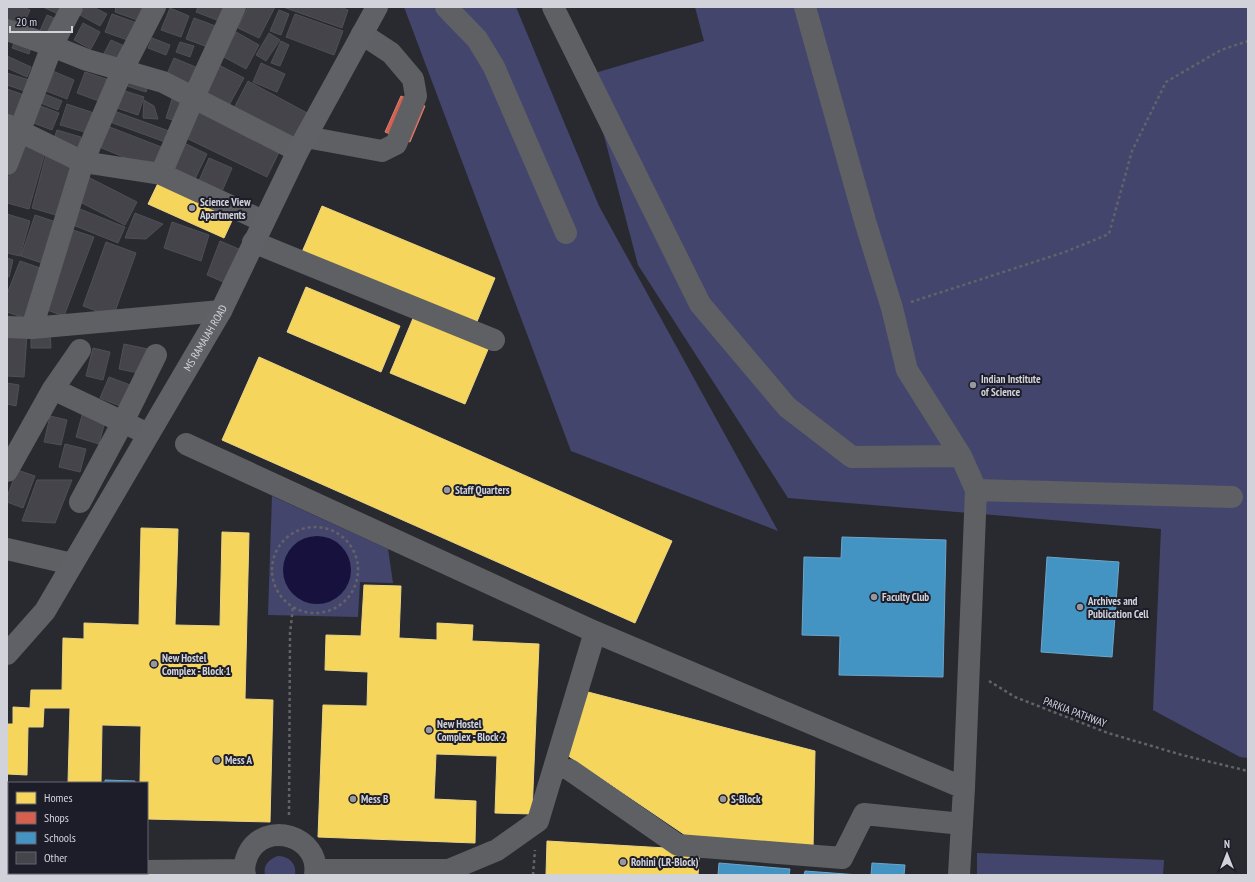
<svg xmlns="http://www.w3.org/2000/svg" width="1255" height="882" viewBox="0 0 1255 882" font-family="'PT Sans Narrow',sans-serif">
<rect width="100%" height="100%" fill="#292a30"/>
<path fill="#44456d" d="M404,7H516L599,206L778,531L571,451Z
M695,7H1248V758L1240,757L1153,710L1161,529L788,498L638,265L588,75L704,41Z
M272,496L388,549L393,583L360,582L358,617L268,615Z
M977,853L1164,860L1163,875H977Z
M278,856C289,856 297,864 295,875H265C263,865 269,859 278,856Z"/>
<path fill="#17113d" d="M283 570a34 34 0 1 1 68 0a34 34 0 1 1-68 0Z"/>
<path fill="#f6d55c" stroke="#ebd482" d="M160,179L236,212L224,238L148,204Z
M322,206L495,278L476,324L302,252Z
M306,287L400,326L381,372L287,332Z
M414,316L489,347L465,404L390,373Z
M259,357L672,541L635,623L222,440Z
M141,528L178,529L175,625L220,626L222,532L249,533L245,699L273,700L270,822L147,819V783H140L141,726L102,725L101,783H68L70,708H44L43,727H28L27,775L7,774V724H13V707L30,708L31,690H62L63,638L84,639V623L139,625Z
M364,585L401,586L399,638L437,640V623L473,625L472,641L539,644L532,814L495,813L497,756L436,754L434,799L476,801L475,843L318,837L323,705L367,706L368,672L325,670L326,635L361,636Z
M588,692L815,751L813,850L697,843L567,755Z
M547,841L700,850L698,875H546Z"/>
<path fill="#d6604d" stroke="#d58278" d="M401,96L425,106L410,142L385,132Z"/>
<path fill="#4393c3" stroke="#6ea6ca" d="M842,537L946,540L943,677L839,675L840,636L802,635L804,557L841,558Z
M1047,557L1119,562L1112,657L1041,652Z
M105,780L135,781V783H105Z
M719,863L790,869L789,875H718Z
M872,863L905,865L904,875H871Z
M805,871L859,875H804Z"/>
<path fill="#44444a" stroke="#4f5055" d="M7,7H23L30,10L21,29L7,23Z
M43,7H63L60,15Z
M85,7H93L107,14L100,26L80,15Z
M116,7H142L137,20L115,12Z
M198,7H228L222,22L196,12Z
M248,7H275L259,38L238,28Z
M283,7H340L348,10L342,28Z
M170,8L189,16L181,37L161,30Z
M279,10L289,14L281,35L270,31Z
M112,14L140,24L133,42L105,32Z
M295,14L343,31L334,55L286,37Z
M47,15L61,21L53,39L39,33Z
M194,18L221,28L213,49L186,39Z
M83,23L100,32L91,49L74,40Z
M236,32L259,45L246,69L222,56Z
M269,33L280,40L266,61L256,55Z
M16,38L32,44L29,54L12,48Z
M152,38L170,45L166,55L148,48Z
M111,40L129,48L119,68L101,59Z
M281,41L289,45L280,66L271,63Z
M180,42L194,46L190,57L176,52Z
M7,56L31,67L27,77L7,68Z
M174,58L198,68L191,84L167,74Z
M261,63L285,74L277,92L253,82Z
M217,64L244,78L227,109L201,95Z
M48,69L74,80L67,99L41,89Z
M85,72L112,81L104,103L77,93Z
M7,73L29,80L25,91L7,85Z
M128,74L150,80L146,92L124,85Z
M248,81L309,114L295,140L234,108Z
M7,89L27,96L18,119L7,115Z
M122,90L144,97L138,115L117,108Z
M42,93L62,101L58,110L38,102Z
M172,99L185,103L179,122L166,118Z
M144,100L154,106L158,119L143,118Z
M67,104L94,113L88,133L60,125Z
M38,105L59,113L52,130L31,122Z
M201,106L282,146L267,177L186,138Z
M114,111L169,131L165,142L110,122Z
M107,126L164,148L156,170L99,147Z
M57,130L81,137L77,152L52,145Z
M19,141L46,149L29,209L7,203V183Z
M182,142L207,154L193,183L167,170Z
M46,155L74,162L59,216L32,208Z
M209,158L232,168L220,196L197,185Z
M86,176L137,202L125,225L74,199Z
M80,209L125,227L118,243L73,225Z
M135,213L163,224L146,239L125,238Z
M7,214L30,221L20,256L7,253Z
M35,215L59,223L45,264L21,256Z
M172,222L209,235L201,261L164,248Z
M70,229L94,237L64,316L41,308Z
M220,241L241,250L228,284L207,275Z
M106,242L136,253L113,317L83,306Z
M7,258L13,260L9,277L7,276Z
M20,261L46,270L27,319L7,312V294Z
M31,332H50L51,348H31Z
M7,333L27,334L24,377L7,376Z
M124,344L148,349L143,374L119,369Z
M93,348L110,352L103,380L86,376Z
M109,377L133,386L125,408L100,398Z
M7,383L19,385L16,406L7,404Z
M83,412L106,418L99,444L76,437Z
M50,416L67,420L61,445L44,442Z
M65,444L86,449L80,472L59,467Z
M17,470L35,476L23,508L7,502V497Z
M37,480H72L55,523L22,521Z"/>
<g fill="none" stroke-linecap="round" stroke-linejoin="round">
<path stroke="#626366" stroke-width="2.5" stroke-dasharray="3 3" stroke-linecap="butt" d="M911,302L1065,252L1109,234L1132,151L1166,82L1221,50L1248,41
M272 570a43 43 0 1 1 86 0a43 43 0 1 1-86 0Z
M989,681L1015,697L1108,733L1182,755L1248,771
M289,815L290,633L293,607
M533,875L535,850"/>
<path stroke="#5f6063" stroke-width="22" d="M446,7L477,39L494,67L566,233
M553,7L700,304L787,407L852,457L961,456
M805,7L865,221L892,308L907,370L961,456L976,490L964,788L959,875
M7,30L52,46L87,60L163,82L298,151
M7,125L83,162L161,174L263,221
M306,137L382,151L396,144L416,96L413,79L391,53L362,34
M7,164L52,46L72,7
M161,174L194,97L235,7
M253,242L494,340
M7,327L32,328L221,311
M32,328L83,162L122,71L155,7
M53,389L80,350
M186,444L595,632L964,788
M7,471L53,389L148,434
M976,490L1232,497
M80,502L123,422L156,355
M7,549L72,564
M570,770L678,845L842,858L864,814L962,824
M316,870H449L497,850L538,821L595,632
M7,871H9
M147,871L244,870
M245,875C243,868 245,861 248,854C265,819 321,836 315,875"/>
<path stroke="#606166" stroke-width="22" id="s1" d="M7,654L45,611L221,311L298,151L377,7"/>
</g>
<g fill="#97979f" stroke="#1d1d29" stroke-width="1.5">
<circle cx="192" cy="208" r="4"/>
<circle cx="973" cy="385" r="4"/>
<circle cx="447" cy="490" r="4"/>
<circle cx="874" cy="597" r="4"/>
<circle cx="1080" cy="607" r="4"/>
<circle cx="154" cy="664" r="4"/>
<circle cx="429" cy="730" r="4"/>
<circle cx="217" cy="760" r="4"/>
<circle cx="353" cy="799" r="4"/>
<circle cx="723" cy="799" r="4"/>
<circle cx="623" cy="862" r="4"/>
</g>
<g text-anchor="middle" stroke-width="4" stroke-linejoin="round" paint-order="stroke">
<g font-size="11" font-weight="bold" fill="#d2d2db" stroke="#1d1d29" text-anchor="start">
<text x="200" y="206">Science View<tspan x="200" dy="13">Apartments</tspan></text>
<text x="981" y="383">Indian Institute<tspan x="981" dy="13">of Science</tspan></text>
<text x="455" y="494">Staff Quarters</text>
<text x="882" y="601">Faculty Club</text>
<text x="1088" y="605">Archives and<tspan x="1088" dy="13">Publication Cell</tspan></text>
<text x="162" y="662">New Hostel<tspan x="162" dy="13">Complex - Block 1</tspan></text>
<text x="437" y="728">New Hostel<tspan x="437" dy="13">Complex - Block 2</tspan></text>
<text x="225" y="764">Mess A</text>
<text x="361" y="803">Mess B</text>
<text x="731" y="803">S-Block</text>
<text x="631" y="866">Rohini (LR-Block)</text>
</g>
<g font-size="11" fill="#d2d2db" stroke="#1d1d29">
<text dy="4" stroke="none"><textPath href="#s1" startOffset="374">MS RAMAIAH ROAD</textPath></text>
<text transform="translate(1075 712) rotate(21)" y="4">PARKIA PATHWAY</text>
</g>
</g>
<rect width="1255" height="882" fill="none" stroke="#d2d2db" stroke-width="16"/>
<rect x="8" y="782" width="140" height="92" fill="#1d1d29" stroke="#656570"/>
<rect x="16" y="792" width="20" height="12" fill="#f6d55c" stroke="#656570"/>
<text x="44" y="802" font-size="12" fill="#d2d2db">Homes</text>
<rect x="16" y="812" width="20" height="12" fill="#d6604d" stroke="#656570"/>
<text x="44" y="822" font-size="12" fill="#d2d2db">Shops</text>
<rect x="16" y="832" width="20" height="12" fill="#4393c3" stroke="#656570"/>
<text x="44" y="842" font-size="12" fill="#d2d2db">Schools</text>
<rect x="16" y="852" width="20" height="12" fill="#44444a" stroke="#656570"/>
<text x="44" y="862" font-size="12" fill="#d2d2db">Other</text>
<g transform="translate(1227 854)" stroke="#1d1d29" stroke-width="3" paint-order="stroke">
<path d="M0-3L7 15L0 10L-7 15Z" fill="#d2d2db"/>
<text y="-6" font-size="11" font-weight="bold" text-anchor="middle" fill="#d2d2db">N</text>
</g>
<path d="M10 26v6h62v-6" fill="none" stroke="#d2d2db" stroke-width="2"/>
<text x="16" y="26" font-size="12" fill="#d2d2db" stroke="#1d1d29" stroke-width="3" paint-order="stroke">20 m</text>
</svg>
